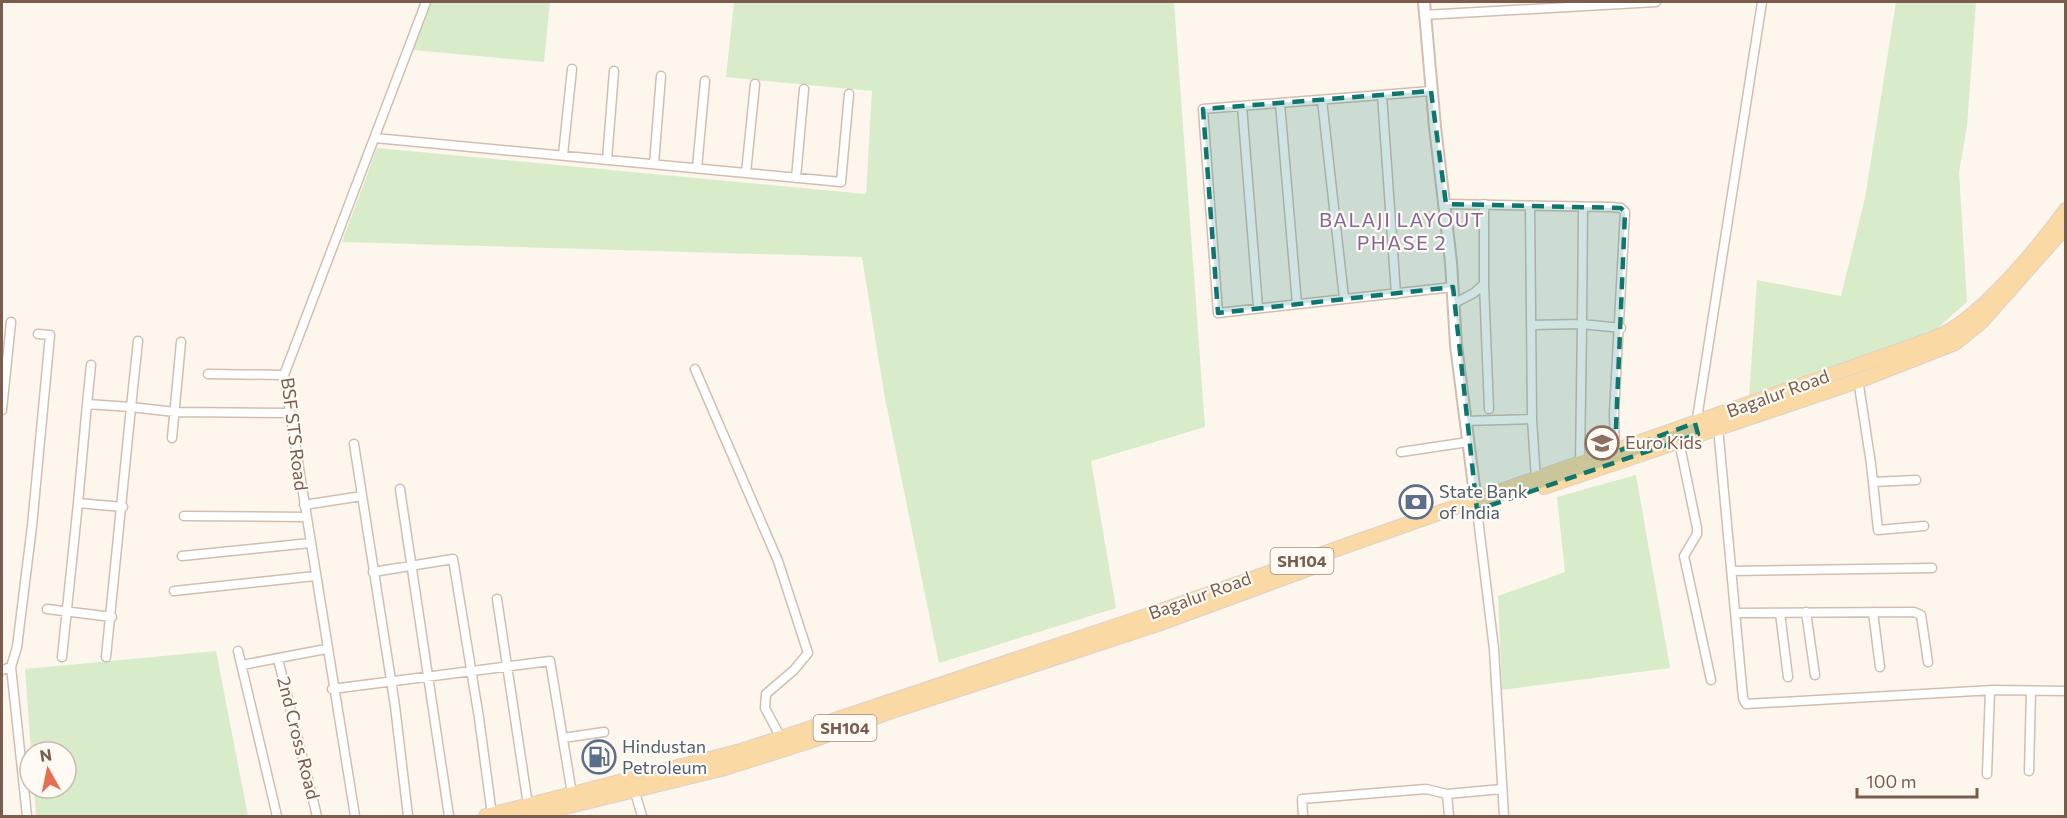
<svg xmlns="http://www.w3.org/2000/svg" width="2067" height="818" viewBox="0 0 2067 818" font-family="Commissioner,sans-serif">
<rect width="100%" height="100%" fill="#fdf6ec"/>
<path fill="#d8ecc9" d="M431,2H550L544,62L413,50Z
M734,2H1174L1205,427L1091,461L1116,608L939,663L884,393L862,257L342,242L377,148L866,194L872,91L726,77Z
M1896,2H1976L1967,126L1959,172L1967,302L1933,332L1749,398L1757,280L1841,296L1865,198Z
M1636,475L1670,668L1502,690L1498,596L1565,572L1557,497Z
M216,651L248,816H36L34,788H66V752H31L25,669Z"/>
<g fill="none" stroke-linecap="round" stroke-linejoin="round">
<g stroke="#d1beb0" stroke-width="11">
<path id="minor" d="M1424,15L1656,2
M1431,91L1203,109L1218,313L1453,287
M1382,95L1396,294
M1322,100L1344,298
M1280,103L1297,304
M1242,106L1258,307
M375,138L841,182L849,94
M563,155L572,69
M607,160L614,71
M654,164L661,76
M697,168L705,81
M746,173L755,84
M796,178L804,89
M1446,204L1611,207L1621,208L1625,212L1614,413L1615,452
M1484,284L1489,409
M1453,304L1474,293L1484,284V204
M1531,325L1582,324L1583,208
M695,369L778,561L808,653L794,670L766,694L765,708L781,738
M208,374L284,375
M1858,379L1871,464L1878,530L1924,526
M87,404L91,365
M2,410L11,322
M1532,419L1536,480
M1465,421L1532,419L1530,206
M1696,425L1762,2
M1718,427L1743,698L1746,704L1993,690L2066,691
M172,438L181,342
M1679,441L1697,528V534L1684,556L1711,680
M354,444L395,706L408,816
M1401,452L1468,442
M1580,463L1582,324L1621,328
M1873,482L1916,480
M400,489L449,816
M304,505L362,496
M123,507L78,503L87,404L131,407L138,341
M1477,510L1494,649L1504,816
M184,516L306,517
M182,556L310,543
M1732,571L1932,568
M373,572L453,559L479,718L492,815
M174,591L315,576
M497,599L528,805
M47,609L112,617
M1806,612L1815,675
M1873,612L1880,667
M1737,613L1914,612L1921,615L1928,662
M1780,613L1788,677
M238,651L277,816
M62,657L78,503
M106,657L131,407L175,412L289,413
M278,659L317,816
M242,665L326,649
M11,667L27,816
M2,670L11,667L17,647L32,526L50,335L38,334
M332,689L550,661L572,794
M563,738L604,732
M2029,771L2031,691
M1987,774L1990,690
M634,789L642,816
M1447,794L1449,816
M355,816L284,375L426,2
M1303,816L1302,799L1426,789L1447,794L1502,789"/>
</g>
<g stroke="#d1beb0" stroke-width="14">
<path id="tertiary" d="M1424,2L1435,127L1451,262L1456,345L1477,510"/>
</g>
<g stroke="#dad1cd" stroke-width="16">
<path id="primary" d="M1544,487L1858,381L1955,343L1982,321L2059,234
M486,816L741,751L781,738L1155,613L1921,343C1931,339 1942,336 1951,330C1991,305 2038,248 2066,210
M528,816L725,768L813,740L886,713L1158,624L1324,563"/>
</g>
<use href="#minor" stroke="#fff" stroke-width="8"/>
<use href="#tertiary" stroke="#fff" stroke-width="10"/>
<use href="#primary" stroke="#fbd9a5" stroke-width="14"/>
</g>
<path fill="#0f766e" fill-opacity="0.2" stroke="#0f766e" stroke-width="4.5" stroke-dasharray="12 8" stroke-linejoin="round" d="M1431,91L1446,204L1621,208L1625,212L1615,452L1695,423L1698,434L1477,510L1453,287L1218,313L1203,109Z"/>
<defs>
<g id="school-ring" transform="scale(1.725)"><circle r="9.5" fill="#fffaf3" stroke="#8d6e63" stroke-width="1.5"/><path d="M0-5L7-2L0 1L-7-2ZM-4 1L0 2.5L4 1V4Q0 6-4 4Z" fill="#8d6e63"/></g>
<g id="bank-ring" transform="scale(1.725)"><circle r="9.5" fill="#fffaf3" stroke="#5c6f8a" stroke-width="1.5"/><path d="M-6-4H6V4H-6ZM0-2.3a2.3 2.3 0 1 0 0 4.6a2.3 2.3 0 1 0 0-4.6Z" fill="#5c6f8a"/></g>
<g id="fuel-ring" transform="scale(1.725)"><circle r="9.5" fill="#fffaf3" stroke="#5c6f8a" stroke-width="1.5"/><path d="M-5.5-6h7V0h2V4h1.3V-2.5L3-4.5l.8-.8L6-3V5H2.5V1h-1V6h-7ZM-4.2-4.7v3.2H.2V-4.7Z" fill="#5c6f8a"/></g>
</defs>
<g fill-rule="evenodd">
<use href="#school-ring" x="1602" y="443"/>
<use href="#bank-ring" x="1416" y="502"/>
<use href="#fuel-ring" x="599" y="757"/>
</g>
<g text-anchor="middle" stroke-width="4.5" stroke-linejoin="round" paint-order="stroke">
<g fill="#fffaf3" stroke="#a28b7f" stroke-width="1.5">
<rect x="1270.5" y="548" width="63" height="26" rx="4.5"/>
<rect x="813.5" y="715" width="63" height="26" rx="4.5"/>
</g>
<g font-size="16" font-weight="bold" fill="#7a5c4d">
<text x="1302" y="567">SH104</text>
<text x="845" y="734">SH104</text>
</g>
<g font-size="18" fill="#7a5c4d" stroke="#fffaf3">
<text transform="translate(1778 394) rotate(-20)" y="6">Bagalur Road</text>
<text transform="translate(294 434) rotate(83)" y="6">BSF STS Road</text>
<text transform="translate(1200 596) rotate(-20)" y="6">Bagalur Road</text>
<text transform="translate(298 738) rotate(76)" y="6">2nd Cross Road</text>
</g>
<g font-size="18" fill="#785e54" stroke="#fffaf3" text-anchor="start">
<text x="1625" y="449">Euro Kids</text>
</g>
<g font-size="18" fill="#4e5e75" stroke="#fffaf3" text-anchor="start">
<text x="1439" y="498">State Bank<tspan x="1439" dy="21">of India</tspan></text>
<text x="622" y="753">Hindustan<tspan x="622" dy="21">Petroleum</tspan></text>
</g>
<g font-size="20" letter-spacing="1.5" fill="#846695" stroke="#fffaf3">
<text x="1402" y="227">BALAJI LAYOUT<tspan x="1402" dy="23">PHASE 2</tspan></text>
</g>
</g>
<rect width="2067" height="818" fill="none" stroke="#7a5c4d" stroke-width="6"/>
<g transform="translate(48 770) rotate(351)"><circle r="28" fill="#fffaf3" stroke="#cabbb1" stroke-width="1.5"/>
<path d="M0-4.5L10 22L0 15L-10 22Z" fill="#e76f51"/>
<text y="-9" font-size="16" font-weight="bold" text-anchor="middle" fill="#7a5c4d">N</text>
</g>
<path d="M1857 788v9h120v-9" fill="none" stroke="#7a5c4d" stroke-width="3"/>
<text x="1866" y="788" font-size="18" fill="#7a5c4d" stroke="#fffaf3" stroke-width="4.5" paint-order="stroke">100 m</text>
</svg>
